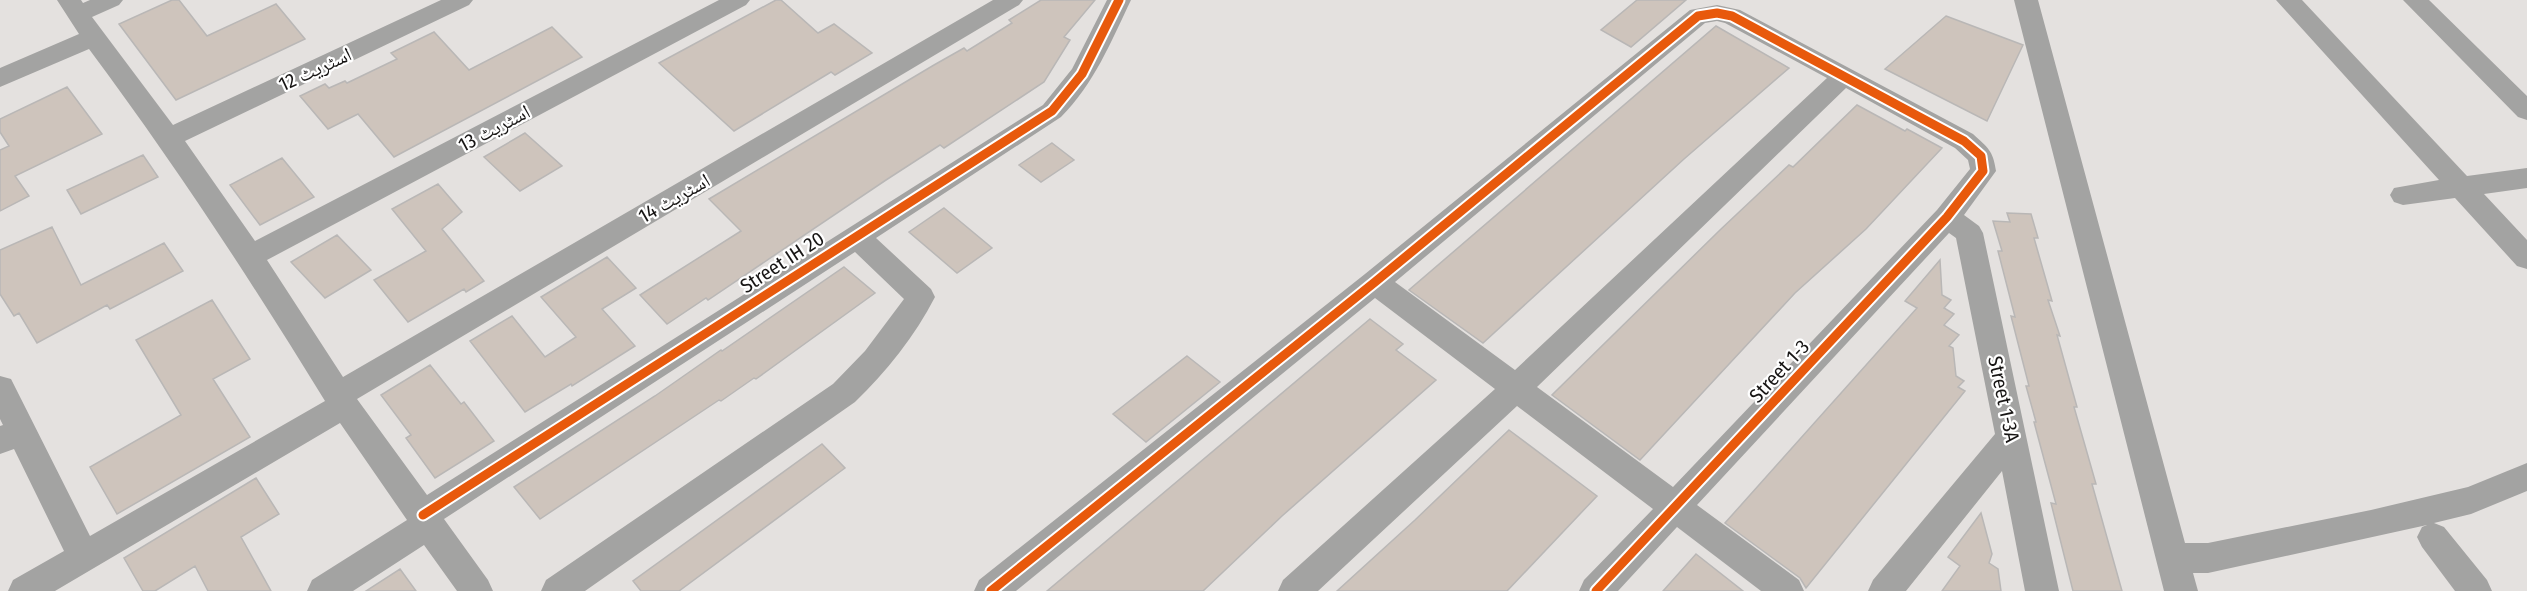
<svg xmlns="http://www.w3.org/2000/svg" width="2527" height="591" viewBox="0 0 2527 591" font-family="'Fira Sans Condensed','Noto Naskh Arabic',sans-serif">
<rect width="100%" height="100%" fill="#e4e1df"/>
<path fill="#cec4bc" stroke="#b9b7b6" stroke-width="1.5" d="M172,0H179L207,36L276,4L305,39L176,100L119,24Z
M776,0H781L818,33L834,24L872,53L835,75L831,72L734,131L659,63Z
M1041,0H1095L1064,37L1070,40L1044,82L944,148L940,145L886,180L708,300L706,298L667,324L640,295L741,231L709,199L934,65L964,48L967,51L1012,23L1009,20Z
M1637,0H1686L1631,47L1601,30Z
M1946,16L2023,45L1987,121L1885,69Z
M1716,26L1789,68L1684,159L1483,343L1409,290Z
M552,27L582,57L394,157L358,114L328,129L300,96L325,84L329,88L345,81L347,83L397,59L391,53L434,32L469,70Z
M67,87L102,134L15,176L29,196L0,211V150L9,146L0,132V119Z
M1857,105L1905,131L1907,129L1942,148L1866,229L1795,293L1640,460L1552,395L1720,230L1789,165L1793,167Z
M525,133L562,166L520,191L484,157Z
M1052,143L1074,160L1041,182L1019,165Z
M143,155L158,177L81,214L67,190Z
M282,158L314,197L260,225L230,185Z
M438,184L462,212L442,229L484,281L466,292L464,289L408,322L374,280L426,251L392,209Z
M944,208L992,248L957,273L909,232Z
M2007,213L2031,214L2038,238H2034L2052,301L2048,300L2060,336L2057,335L2077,407H2074L2096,484H2092L2122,591H2073L2051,503L2056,504L2034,422H2036L2026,386H2029L2011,316L2015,317L1998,251H2002L1993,221L2010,222Z
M52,227L81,285L164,243L183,271L110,309L107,305L37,343L19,313L14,316L0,294V250Z
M337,235L371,270L325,298L291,262Z
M607,257L636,288L602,309L635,346L572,386L571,384L525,412L470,341L512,316L545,357L576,337L541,297Z
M1940,260L1942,295L1951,300L1944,308L1954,314L1944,325L1959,335L1949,346L1953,348L1956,376L1964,381L1958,387L1965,391L1806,588L1800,578L1725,523L1917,308L1905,301Z
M844,267L875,293L756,379L754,378L721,401L719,400L540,519L514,487L655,396L721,350L722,351Z
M212,300L250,359L213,379L250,437L117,514L90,467L181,415L136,340Z
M1370,319L1403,344L1396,350L1436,380L1282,516L1203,591H1047Z
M1187,356L1220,382L1146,442L1113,414Z
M430,365L461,404L464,402L494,441L435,478L406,438L411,435L381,395Z
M1509,430L1597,496L1507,591H1337L1415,520Z
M822,444L845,468L679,591H641L633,581Z
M256,478L279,514L241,537L271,591H208L195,566L155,591H143L124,558Z
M1981,513L1992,554L1989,563L1998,569L2001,591H1942L1960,566L1948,557Z
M1696,554L1743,591H1663Z
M400,569L416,591H366Z"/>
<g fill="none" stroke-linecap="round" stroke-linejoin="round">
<path fill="#a3a3a2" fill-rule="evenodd" d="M57,0H81L83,3L90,0H123L119,5L92,17L173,125L441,0H473L469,5L185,141L255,241L719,0H750L746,5L267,260L343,377L993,0H1023L1019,5L357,399L427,495L1043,105L1072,69L1107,0H1131C1111,42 1094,84 1061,117L876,238L931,289L935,297C915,336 886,372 855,402L585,591H541L546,580L833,384L865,351L904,299L855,252L444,519L488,580L493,591H457L424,545L353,591H307L312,580L407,520L340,423L55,591H8L13,580L64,551L14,449L0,454V426L3,425L0,419V376L11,379L90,536L325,401C250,279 174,163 89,49L0,87V68L79,34Z
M2014,0H2038L2185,543H2208L2371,510L2468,487L2527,463V491L2471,514L2434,523L2444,527L2487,580L2492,591H2455L2422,547L2417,537L2422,527L2427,525L2208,573H2193L2198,591H2164Z
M2276,0H2302L2467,176L2527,168V188L2484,194L2527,240V269L2517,266L2455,198L2403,205L2394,202L2390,195L2394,188L2439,180Z
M2403,0H2429L2527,96V120L2518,117Z
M1717,5L1740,10L1973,134C1988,148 1993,150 1996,171L1964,215L1979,226L1983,233L2059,591H2025L2002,471L1906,591H1868L1873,580L1995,434L1956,238L1949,233L1697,505L1799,580L1804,591H1761L1677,527L1618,591H1579L1584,580L1653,509L1517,406L1318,591H1278L1283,580L1495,389L1375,298L1016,591H974L979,580L1365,274L1690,10ZM1717,21L1725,23L1827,78L1515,370L1395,282L1705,23ZM1846,88L1955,148L1968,160L1970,169L1937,210L1673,487L1537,387Z"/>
<g stroke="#fff" stroke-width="13">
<path id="cycleway" d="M423,515L1052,111L1082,74L1119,0
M991,591L1375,282L1698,16L1717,13L1732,16L1964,141L1981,156L1983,171L1947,217L1596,591"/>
</g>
<use href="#cycleway" stroke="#e8590c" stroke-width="9"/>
</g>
<g text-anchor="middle" stroke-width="4.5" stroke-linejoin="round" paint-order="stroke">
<g font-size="20" fill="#171514" stroke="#fff">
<text transform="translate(315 69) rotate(-25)" y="7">اسٹریٹ 12</text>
<text transform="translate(494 128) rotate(-28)" y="7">اسٹریٹ 13</text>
<text transform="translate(674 198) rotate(-30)" y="7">اسٹریٹ 14</text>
<text transform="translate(782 262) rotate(-33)" y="7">Street IH 20</text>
<text transform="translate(1779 371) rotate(-47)" y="7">Street 1-3</text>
<text transform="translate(2004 399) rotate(78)" y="7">Street 1-3A</text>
</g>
</g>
</svg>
